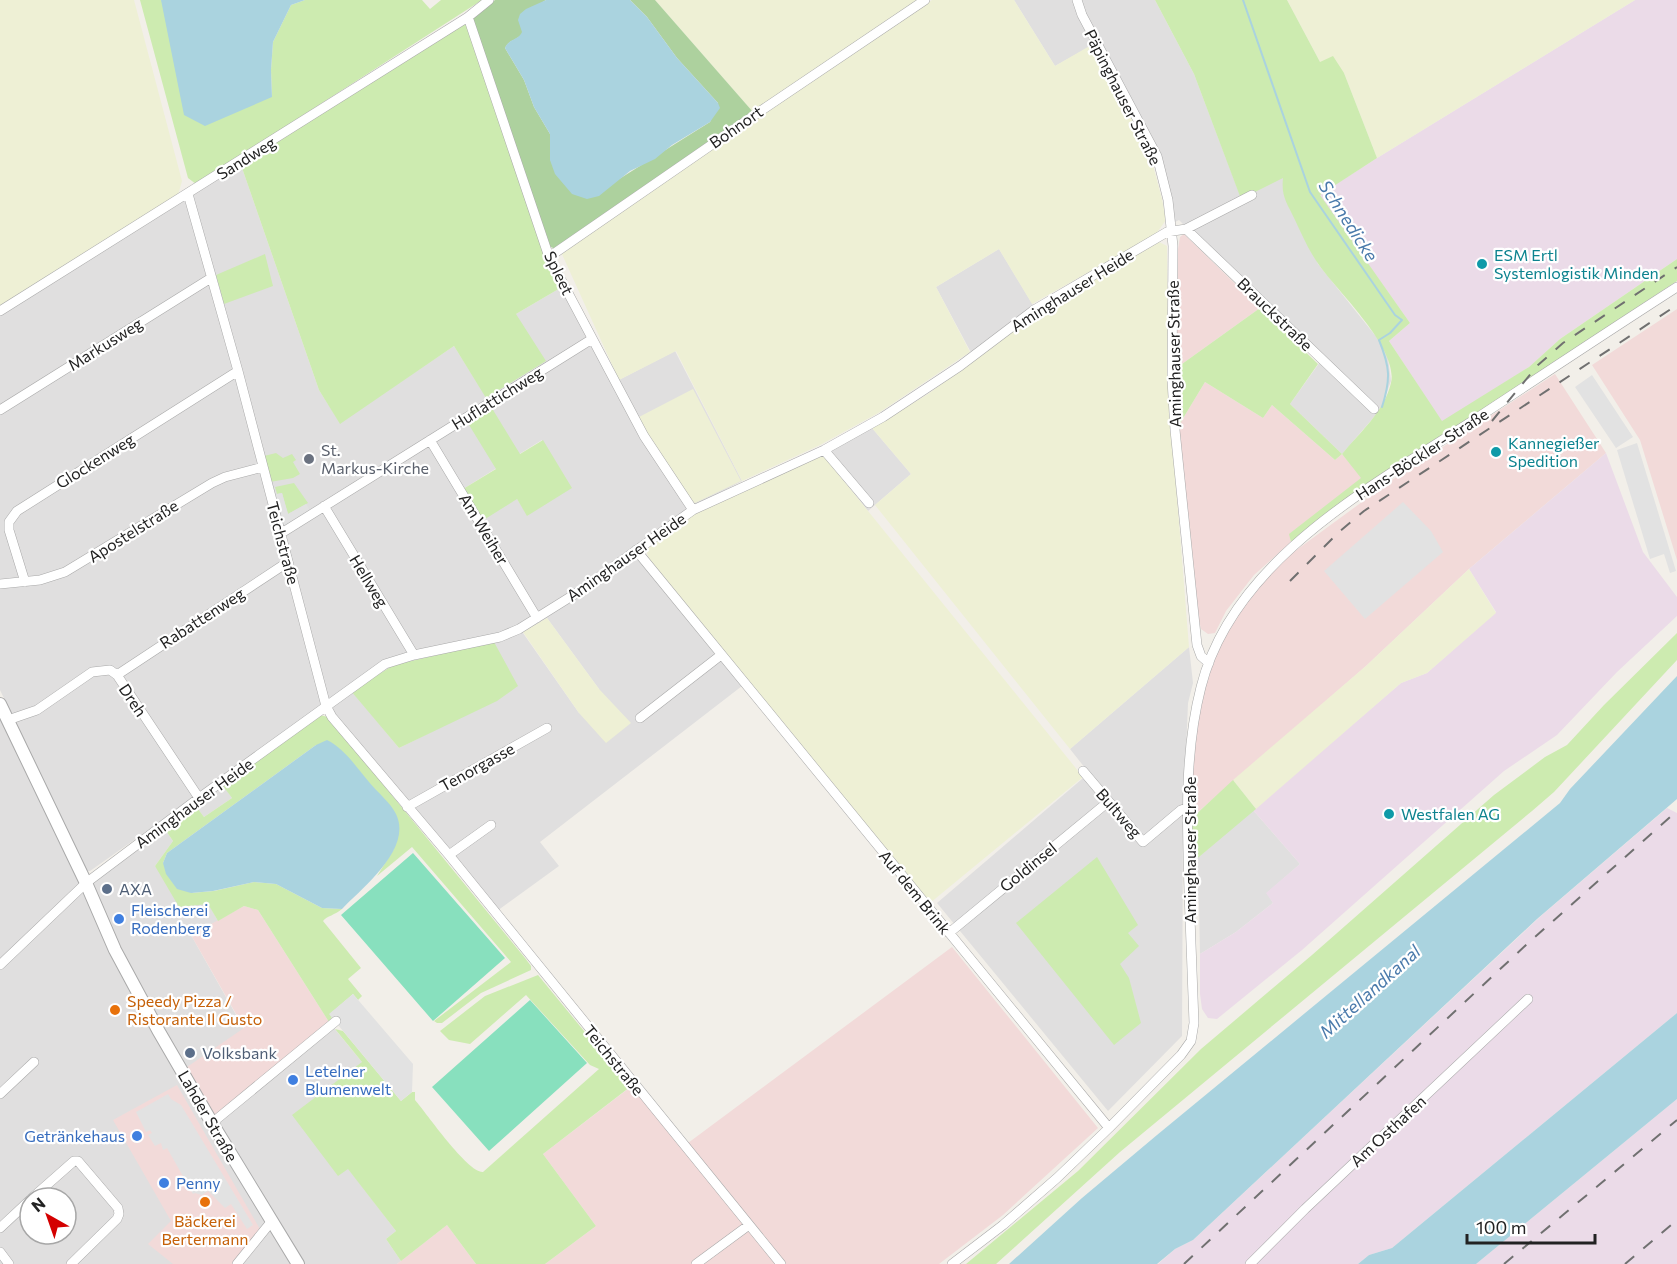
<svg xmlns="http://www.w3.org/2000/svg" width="1677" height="1264" viewBox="0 0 1677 1264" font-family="Commissioner,sans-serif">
<rect width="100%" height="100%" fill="#f2efe9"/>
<path fill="#e0dfdf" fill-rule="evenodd" d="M1014,0H1155L1194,74L1241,198L1283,177L1318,264L1378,339L1388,358L1391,381L1380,410L1342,454L1290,404L1320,362L1179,220L1167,226L1156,155L1093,45L1055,66Z
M241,165L319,390L340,423L454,346L486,397L516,314L562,287L613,383L675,351L742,481L687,510L632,550L742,686L540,842L559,866L497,911L330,709L219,779L232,798L204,817L191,800L90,871H86L0,690V314ZM542,440L528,516L517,499L463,489ZM547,618L599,689L579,713L523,633ZM352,691L441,727L399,748Z
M999,249L1038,313L975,360L936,287Z
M872,428L911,474L868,511L822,454Z
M1189,647L1193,683L1188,703L1183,825L1182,1036L1108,1111L937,903L1089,773L1070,749Z
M0,716L84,887L164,828L173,841L155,866L208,903L218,921L191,935L244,1029L233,1037L329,1022L362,1062L338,1175L348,1168L396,1231L386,1239L401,1261L397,1264H0ZM30,1198H66V1234H30Z
M1253,810L1300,864L1267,893L1273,903L1236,932L1200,954L1199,904L1194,861Z"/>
<path fill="#f2dad9" d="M1184,234L1260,308L1175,369L1178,249L1180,237Z
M1677,309V560L1640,440L1592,365Z
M1555,374L1606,453L1469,569L1366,666L1183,825L1201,683L1217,641L1257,588L1291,554L1392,480Z
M1205,382L1263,418L1272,405L1335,460L1342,454L1362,478L1290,534L1291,542L1254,575L1226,611L1215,633L1208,634L1201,629L1198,616L1179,425Z
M244,906L258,910L329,1022L214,1116L187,1067L244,1028L191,935Z
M952,947L1098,1128L1003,1215L939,1264H545L596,1226L543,1154L637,1082L688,1143Z
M177,1085L261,1231L235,1264H173L148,1244L171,1221L113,1120Z
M447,1225L476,1264H397Z"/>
<path fill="#ebdbe8" d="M1635,0H1677V259L1560,339L1529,367L1442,422L1389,341L1410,323L1319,195L1377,158Z
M1606,453L1643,552L1677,597V616L1617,672L1557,735L1504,771L1302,950L1217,1019L1208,1018L1202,1009L1200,994V954L1236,932L1273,903L1266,893L1300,864L1253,810L1401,683L1427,673L1496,612L1469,569Z
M1667,808L1677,813V1013L1392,1248L1369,1255L1358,1264H1158L1175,1249L1193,1240L1542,915Z
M1677,1099V1264H1476Z"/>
<path fill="#eef0d5" d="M0,0H134L182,181L178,195L0,306Z
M655,0H920L753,112Z
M932,0H1014L1055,66L1093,44L1151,158L1162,199L1166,220L1156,234L1032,304L999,249L936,287L970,352L880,412L820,445L742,481L676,351L619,380L561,252Z
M1287,0H1635L1377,158L1344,73L1320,62Z
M1159,242L1167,246L1168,385L1189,647L1070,749L875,505L911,474L872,428L928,394L1038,313Z
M693,389L741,481L695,503L690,502L637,418Z
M822,454L1083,777L930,903L649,559L646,550L696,513Z
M1469,569L1496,613L1427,673L1401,683L1256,809L1233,780L1366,666Z
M547,618L599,689L631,723L606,743L579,713L523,632Z"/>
<path fill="#cdebb0" d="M140,0H161L272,97L271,70L273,42L291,5L305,0H422L430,9L441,0H482L196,184L188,178Z
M1155,0H1287L1320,62L1333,56L1344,73L1377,158L1320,195L1410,323L1389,341L1442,421L1529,367L1560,339L1677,259V281L1355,493L1291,542L1289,534L1361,478L1342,454L1335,460L1272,405L1263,418L1205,382L1179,425L1175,369L1260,308L1318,364L1290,404L1342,454C1360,432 1384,412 1391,383C1399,349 1338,292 1319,265C1309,251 1302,235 1295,220C1287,203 1281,197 1283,178L1241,199L1194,74Z
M465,22L562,287L516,314L546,361L486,398L454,346L340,424L319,390L241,165Z
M265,254L273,286L224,304L216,275Z
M490,405L520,454L543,440L572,488L527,516L517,499L482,521L463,489L496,469L466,420Z
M276,453L283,458L292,454L296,460L293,462L300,474L293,478L270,482L264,456Z
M294,483L308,503L288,514L282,493L277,494L275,487Z
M1677,633V660L1554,792L1532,811L1120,1152L996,1264H966L1078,1171L1201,1049L1312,955L1494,795L1545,757L1567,745L1604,705Z
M494,642L518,686L497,701L399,748L351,691L394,665Z
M320,715L328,717L525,958L531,966V970L481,993L442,1023H437L434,1021L511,962L412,847L377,876L394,849L316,745L167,853L163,863L191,893L214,891L254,882L276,884L322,908L342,909C335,915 327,916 323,921L361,968L348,979L362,996L358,1000L353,994L330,1014L332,1017L329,1022L258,910L244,906L218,921L208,904L179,907L155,866L173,841L164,828L195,805L204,817L232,798L223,786Z
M1233,780L1256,809L1193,862L1192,818Z
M1097,857L1138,925L1128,933L1139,946L1120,964L1129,978L1141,1023L1114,1045L1016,923Z
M538,975L630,1087L543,1154L596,1226L545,1264H476L447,1225L401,1261L386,1239L396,1231L348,1169L338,1176L292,1115L362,1062L335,1029L343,1031L401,1101L412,1092H415V1100C427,1114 468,1173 483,1172L599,1069L590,1065L526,995L470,1044L449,1040L440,1031L485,996Z"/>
<path fill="#add19e" d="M495,0H546C530,9 532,25 520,36C514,41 509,40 505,48L524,80L534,107L550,134V160L616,181L710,122L718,103L677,58L647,17L630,0H655L753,112L556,249L548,246L472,18Z"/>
<path fill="#88e0be" d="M413,853L505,958L433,1021L341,915Z
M530,1000L587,1063L489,1151L432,1087Z"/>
<path fill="#e2e2e2" d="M1592,375L1633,437L1616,448L1575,387Z
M1637,443L1676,571L1670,573L1664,554L1650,559L1617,450Z
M282,493L288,514L306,504L311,512L287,526L280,524L272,495Z
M1403,502L1431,531L1443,552L1365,619L1324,571Z
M353,994L413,1064L412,1092L401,1101L329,1014Z
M168,1094L171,1099L181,1105L253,1225L247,1229L231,1204L225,1208L208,1191L202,1195L195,1193L193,1194L167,1148L163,1150L161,1143L155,1146L148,1135L152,1133L150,1130L146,1132L136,1112Z"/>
<path fill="#aad3df" d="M161,0H305L291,5L273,42L271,70L272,97L205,126L184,115Z
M546,0H630L647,17L677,58L718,103L720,108L710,122L672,145L655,159L630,171L599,196L587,199L572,194L555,174L550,160V134L534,107L524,80L505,48C508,39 519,40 522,32L518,20L520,14L526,9Z
M1677,676V799L1537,919L1193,1240L1175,1249L1157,1264H1009L1082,1198L1157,1135L1560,803L1570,789Z
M327,740C344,748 357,768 369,782C377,792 391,803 396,814C413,849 362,888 342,909L322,908L276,884L254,882L213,891L191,893L177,889L166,874L163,863L167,853L316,745Z
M1677,1013V1099L1476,1264H1358L1369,1255L1392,1248Z"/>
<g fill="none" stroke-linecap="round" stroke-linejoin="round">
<path stroke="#aad3df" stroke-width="2" d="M1243,0L1310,192L1395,315L1402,320L1390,333L1379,340C1390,367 1391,379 1382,407"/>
<g stroke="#a9a9a9" stroke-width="10">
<path id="minor" d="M1077,0L1082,15L1157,156L1168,200L1173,246L1172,380L1175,430L1197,645L1201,656L1209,663
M468,17L549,257L644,436L693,510
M188,194L238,371L326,706L332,717L449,855L781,1264
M1186,229L1252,195
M549,257L759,112L925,0
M0,311L468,17L489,0
M0,410L211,278
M430,440L537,618
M824,450L869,503
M324,506L414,655
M280,534L592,339
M636,550L1109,1128
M25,582L9,530V522L17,511L238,371
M0,584L40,580L65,572L212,483L225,477L263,467
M117,675L288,562
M640,718L721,655
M8,720L37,710L92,672L110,670L117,675L199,798
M1083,771L1143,842L1181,810L1187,808
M407,807L547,728
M449,855L491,825
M949,933L1108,802
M0,965L86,883L199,798L385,664L414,655L500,637L519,629L575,594L693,510L824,450L883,417L960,366L1034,310L1167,232L1186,229L1374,409
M0,1094L34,1062
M212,1123L336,1021
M32,1198L74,1161H78L118,1208L119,1214L117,1219L71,1264
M0,1228L30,1200
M0,1252L9,1264
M237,1264L271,1222
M696,1264L749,1225
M952,1264L1003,1225L1057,1178L1109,1128L1181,1055L1191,1041L1194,1023C1192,979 1191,935 1189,891C1187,823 1184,753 1201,687C1233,559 1374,485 1477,418C1544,374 1610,330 1677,287
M1250,1264L1305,1209L1528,999"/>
</g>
<g stroke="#a9a9a9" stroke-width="14">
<path id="tertiary" d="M0,704L86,883L115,950L158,1030L212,1123L298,1264"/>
</g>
<use href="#minor" stroke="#fff" stroke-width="9"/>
<use href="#tertiary" stroke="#fff" stroke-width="12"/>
<path stroke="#707070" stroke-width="2" stroke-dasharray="12 12" stroke-linecap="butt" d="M1492,421L1538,365L1563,343L1677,267
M1290,581L1339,532L1364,511L1677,305
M1184,1264L1526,945L1677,811
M1504,1264L1677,1120
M1625,1264L1677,1220"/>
</g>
<g fill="#0f9aa8" stroke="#fff" stroke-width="2">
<circle cx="1482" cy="264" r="6"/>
<circle cx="1496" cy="452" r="6"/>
<circle cx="1389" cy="814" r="6"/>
</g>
<circle fill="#6b7280" stroke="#fff" stroke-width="2" cx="309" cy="459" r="6"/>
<g fill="#5c6f8a" stroke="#fff" stroke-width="2">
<circle cx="107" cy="889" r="6"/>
<circle cx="190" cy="1053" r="6"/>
</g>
<g fill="#3f7fe0" stroke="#fff" stroke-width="2">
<circle cx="119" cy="919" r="6"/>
<circle cx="293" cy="1080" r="6"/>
<circle cx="137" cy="1136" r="6"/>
<circle cx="164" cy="1183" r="6"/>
</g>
<g fill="#e8710a" stroke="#fff" stroke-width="2">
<circle cx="115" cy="1010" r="6"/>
<circle cx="205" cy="1202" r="6"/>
</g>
<g text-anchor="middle" stroke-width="4.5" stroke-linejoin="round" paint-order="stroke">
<g font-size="16" fill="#222" stroke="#fff">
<text transform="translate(1123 97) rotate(63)" y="6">Päpinghauser Straße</text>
<text transform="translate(736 127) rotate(-35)" y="6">Bohnort</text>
<text transform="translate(246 158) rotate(-32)" y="6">Sandweg</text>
<text transform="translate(559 273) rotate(64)" y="6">Spleet</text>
<text transform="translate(1072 290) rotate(-32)" y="6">Aminghauser Heide</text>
<text transform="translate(1275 314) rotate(44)" y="6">Brauckstraße</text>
<text transform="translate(105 344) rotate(-32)" y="6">Markusweg</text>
<text transform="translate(1174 354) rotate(-91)" y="6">Aminghauser Straße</text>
<text transform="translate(497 398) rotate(-32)" y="6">Huflattichweg</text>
<text transform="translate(1422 454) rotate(-33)" y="6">Hans-Böckler-Straße</text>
<text transform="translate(95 461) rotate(-32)" y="6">Glockenweg</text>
<text transform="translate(484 529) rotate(59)" y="6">Am Weiher</text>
<text transform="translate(133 531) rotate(-32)" y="6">Apostelstraße</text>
<text transform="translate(283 543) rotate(75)" y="6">Teichstraße</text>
<text transform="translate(626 557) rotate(-35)" y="6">Aminghauser Heide</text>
<text transform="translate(369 581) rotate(59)" y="6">Hellweg</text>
<text transform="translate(202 618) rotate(-33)" y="6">Rabattenweg</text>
<text transform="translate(133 700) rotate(56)" y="6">Dreh</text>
<text transform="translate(477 767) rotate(-29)" y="6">Tenorgasse</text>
<text transform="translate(194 803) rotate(-36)" y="6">Aminghauser Heide</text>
<text transform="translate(1119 813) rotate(49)" y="6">Bultweg</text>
<text transform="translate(1190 850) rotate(-90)" y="6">Aminghauser Straße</text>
<text transform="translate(1028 867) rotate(-39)" y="6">Goldinsel</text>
<text transform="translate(915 892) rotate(51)" y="6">Auf dem Brink</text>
<text transform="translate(614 1060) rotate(51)" y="6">Teichstraße</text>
<text transform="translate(208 1116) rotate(60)" y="6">Lahder Straße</text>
<text transform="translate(1388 1131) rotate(-43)" y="6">Am Osthafen</text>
</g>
<g font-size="16" fill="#0d838f" stroke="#fff" text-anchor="start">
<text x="1494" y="261">ESM Ertl<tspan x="1494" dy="18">Systemlogistik Minden</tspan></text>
<text x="1508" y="449">Kannegießer<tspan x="1508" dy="18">Spedition</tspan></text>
<text x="1401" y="820">Westfalen AG</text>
</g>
<g font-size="16" fill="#5b616d" stroke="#fff" text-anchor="start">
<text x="321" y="456">St.<tspan x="321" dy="18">Markus-Kirche</tspan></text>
</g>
<g font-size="16" fill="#4e5e75" stroke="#fff" text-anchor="start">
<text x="119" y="895">AXA</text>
<text x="202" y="1059">Volksbank</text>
</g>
<g font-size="16" fill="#366cbe" stroke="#fff" text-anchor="start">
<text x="131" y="916">Fleischerei<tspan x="131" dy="18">Rodenberg</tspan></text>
<text x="305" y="1077">Letelner<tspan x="305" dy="18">Blumenwelt</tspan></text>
<text x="125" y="1142" text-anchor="end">Getränkehaus</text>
<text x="176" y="1189">Penny</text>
</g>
<g font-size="16" fill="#c56008" stroke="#fff" text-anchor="start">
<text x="127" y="1007">Speedy Pizza /<tspan x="127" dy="18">Ristorante Il Gusto</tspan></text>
<text x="205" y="1227" text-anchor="middle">Bäckerei<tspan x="205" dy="18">Bertermann</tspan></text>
</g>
<g font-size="18" font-style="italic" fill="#4a7aab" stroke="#fff">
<text transform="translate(1348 221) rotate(57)" y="6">Schnedicke</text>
<text transform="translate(1370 992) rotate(-42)" y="6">Mittellandkanal</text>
</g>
</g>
<g transform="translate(48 1216) rotate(320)"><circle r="28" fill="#ffffff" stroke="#a7a7a7" stroke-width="1.5"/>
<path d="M0-4.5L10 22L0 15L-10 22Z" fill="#d40000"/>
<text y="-9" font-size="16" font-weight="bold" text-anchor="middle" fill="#222222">N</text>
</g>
<path d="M1467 1234v9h128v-9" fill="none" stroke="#222222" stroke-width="3"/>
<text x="1476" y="1234" font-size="18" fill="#222222" stroke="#ffffff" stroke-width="4.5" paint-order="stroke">100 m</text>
</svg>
